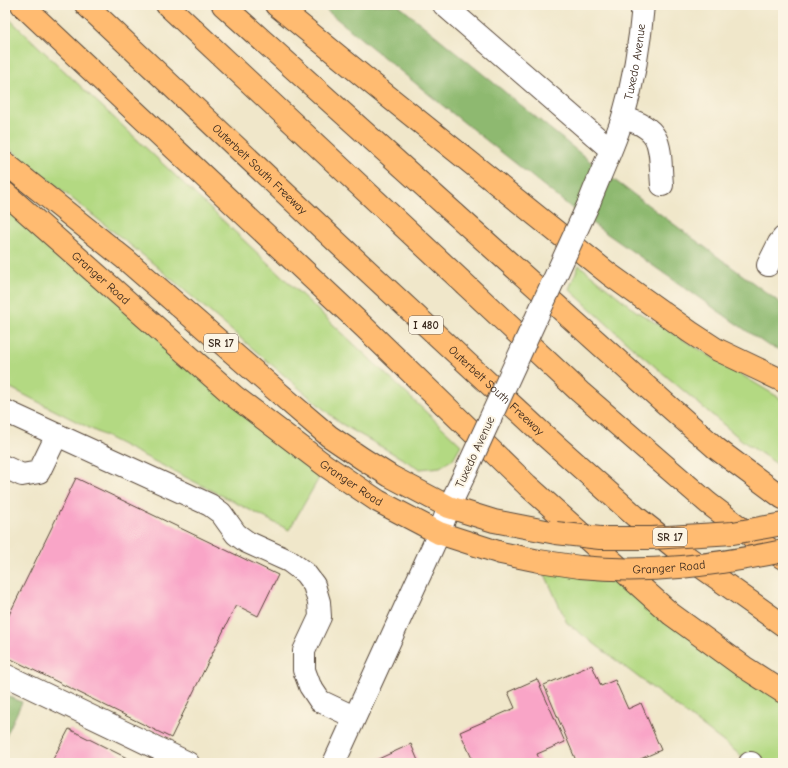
<svg xmlns="http://www.w3.org/2000/svg" width="788" height="768" viewBox="0 0 788 768" font-family="'Comic Neue',sans-serif">
<rect width="100%" height="100%" fill="#fcf5e5"/>
<filter id="ink" filterUnits="userSpaceOnUse"><feTurbulence type="fractalNoise" baseFrequency=".025" numOctaves="2"/><feDisplacementMap in="SourceGraphic" scale="8" xChannelSelector="R" yChannelSelector="G"/><feConvolveMatrix kernelMatrix="1 2 1 2 8 2 1 2 1" color-interpolation-filters="sRGB"/></filter>
<filter id="wash" filterUnits="userSpaceOnUse"><feTurbulence type="fractalNoise" baseFrequency=".012" numOctaves="4" result="noise"/><feDisplacementMap in="SourceGraphic" scale="16" xChannelSelector="R" yChannelSelector="G"/><feGaussianBlur stdDeviation="0.9" result="paint"/><feColorMatrix in="noise" values="0 0 0 0 0 0 0 0 0 0 0 0 0 0 0 0 0 1.4 0 .05"/><feComposite in="paint" operator="in"/></filter>
<g filter="url(#wash)">
<rect width="100%" height="100%" fill="#f0e7ca"/>
<path fill="#b3d982" stroke="#778250" d="M5,15L461,445L453,459L440,467L420,469L340,423L149,260L5,145Z
M5,193L326,466L289,530L5,385Z
M579,265L636,311L783,400V468L744,442L632,347L569,289Z
M539,561L603,570L783,692V763H751L567,623Z"/>
<path fill="#8eb970" stroke="#647247" d="M320,5H398L602,171L783,305V351L767,345L583,217L442,105Z
M5,695L22,702L5,738Z"/>
<g id="blocks">
<path fill="#f9a5c7" d="M76,478L278,575L258,616L236,605L171,738L5,656V623Z
M592,665L601,686L615,680L628,709L641,703L661,750L636,761L637,763H577L544,685Z
M537,679L565,742L537,754L541,763H474L460,732L515,708L508,692Z
M69,729L137,763H56L52,761Z
M411,744L419,763H375L374,761Z"/>
</g>
</g>
<g filter="url(#ink)">
<use href="#blocks" fill-opacity="0" stroke="#564638" stroke-width="1"/>
<g fill="none" stroke-linecap="round" stroke-linejoin="round">
<g stroke="#564638" stroke-width="24">
<g id="minor">
<path d="M444,5L610,149"/>
<path d="M623,118C665,128 659,149 662,185"/>
<path id="s1" d="M589,203C600,174 614,146 623,117C634,80 640,43 643,5"/>
<path d="M768,265L779,243L783,238"/>
<path d="M5,411L210,505L221,513L236,534L247,542L289,561L305,573L314,585L319,602L320,617L304,651V670L310,686L320,701L354,717"/>
<path d="M5,467L22,475L39,472L57,435"/>
<path d="M5,675L188,763"/>
<path d="M334,763L439,533L449,507L468,467"/>
<path d="M750,763H751"/>
</g>
</g>
<g stroke="#564638" stroke-width="24">
<g id="major">
<path d="M5,163L125,259L295,407L329,436L363,459L390,476L449,507L494,521L556,533"/>
<path id="s2" d="M5,193L234,396L326,466L378,501L439,533L473,544L501,553L539,561L580,567"/>
</g>
</g>
<g stroke="#564638" stroke-width="24">
<g id="highway">
<path d="M22,5L364,327L527,485L671,614L744,667L783,692"/>
<path id="s3" d="M86,5L342,247L542,433L635,516L683,554L783,625"/>
<path d="M167,5L580,392L708,503L759,542L783,558"/>
<path d="M223,5L666,404L717,449L783,498"/>
<path d="M276,5L375,86L609,274L690,332L716,349L783,381"/>
</g>
</g>
<use href="#minor" stroke="#fff" stroke-width="22"/>
<use href="#major" stroke="#ffbb71" stroke-width="22"/>
<use href="#highway" stroke="#ffbb71" stroke-width="22"/>
<g stroke="#564638" stroke-width="24" stroke-linecap="butt">
<path id="minor-bridge" d="M468,467L589,203"/>
</g>
<g stroke="#564638" stroke-width="24" stroke-linecap="butt">
<g id="major-bridge">
<path d="M556,533L600,538H652L733,533L783,524"/>
<path id="s4" d="M580,567C649,574 716,565 783,551"/>
</g>
</g>
<use href="#minor-bridge" stroke="#fff" stroke-width="22"/>
<use href="#major-bridge" stroke="#ffbb71" stroke-width="22"/>
</g>
</g>
<g text-anchor="middle" stroke-width="4" stroke-linejoin="round" paint-order="stroke">
<g fill="#fcf5e5" stroke="#75675a" stroke-width="1">
<rect x="409" y="316" width="34" height="18" rx="3"/>
<rect x="204" y="334" width="34" height="18" rx="3"/>
<rect x="653" y="528" width="34" height="18" rx="3"/>
</g>
<g font-size="11" font-weight="bold" fill="#3b2a1e">
<text x="426" y="329">I 480</text>
<text x="221" y="347">SR 17</text>
<text x="670" y="541">SR 17</text>
</g>
<g font-size="12" fill="#3b2a1e" stroke="#fcf5e5">
<text dy="4" stroke="none"><textPath href="#s1" startOffset="149">Tuxedo Avenue</textPath></text>
<text dy="4" stroke="none"><textPath href="#s3" startOffset="239">Outerbelt South Freeway</textPath></text>
<text dy="4" stroke="none"><textPath href="#s2" startOffset="128">Granger Road</textPath></text>
<text dy="4" stroke="none"><textPath href="#s3" startOffset="563">Outerbelt South Freeway</textPath></text>
<text transform="translate(475 452) rotate(-65)" y="4">Tuxedo Avenue</text>
<text dy="4" stroke="none"><textPath href="#s2" startOffset="452">Granger Road</textPath></text>
<text dy="4" stroke="none"><textPath href="#s4" startOffset="89">Granger Road</textPath></text>
</g>
</g>
<rect width="788" height="768" fill="none" stroke="#fcf5e5" stroke-width="20"/>
</svg>
